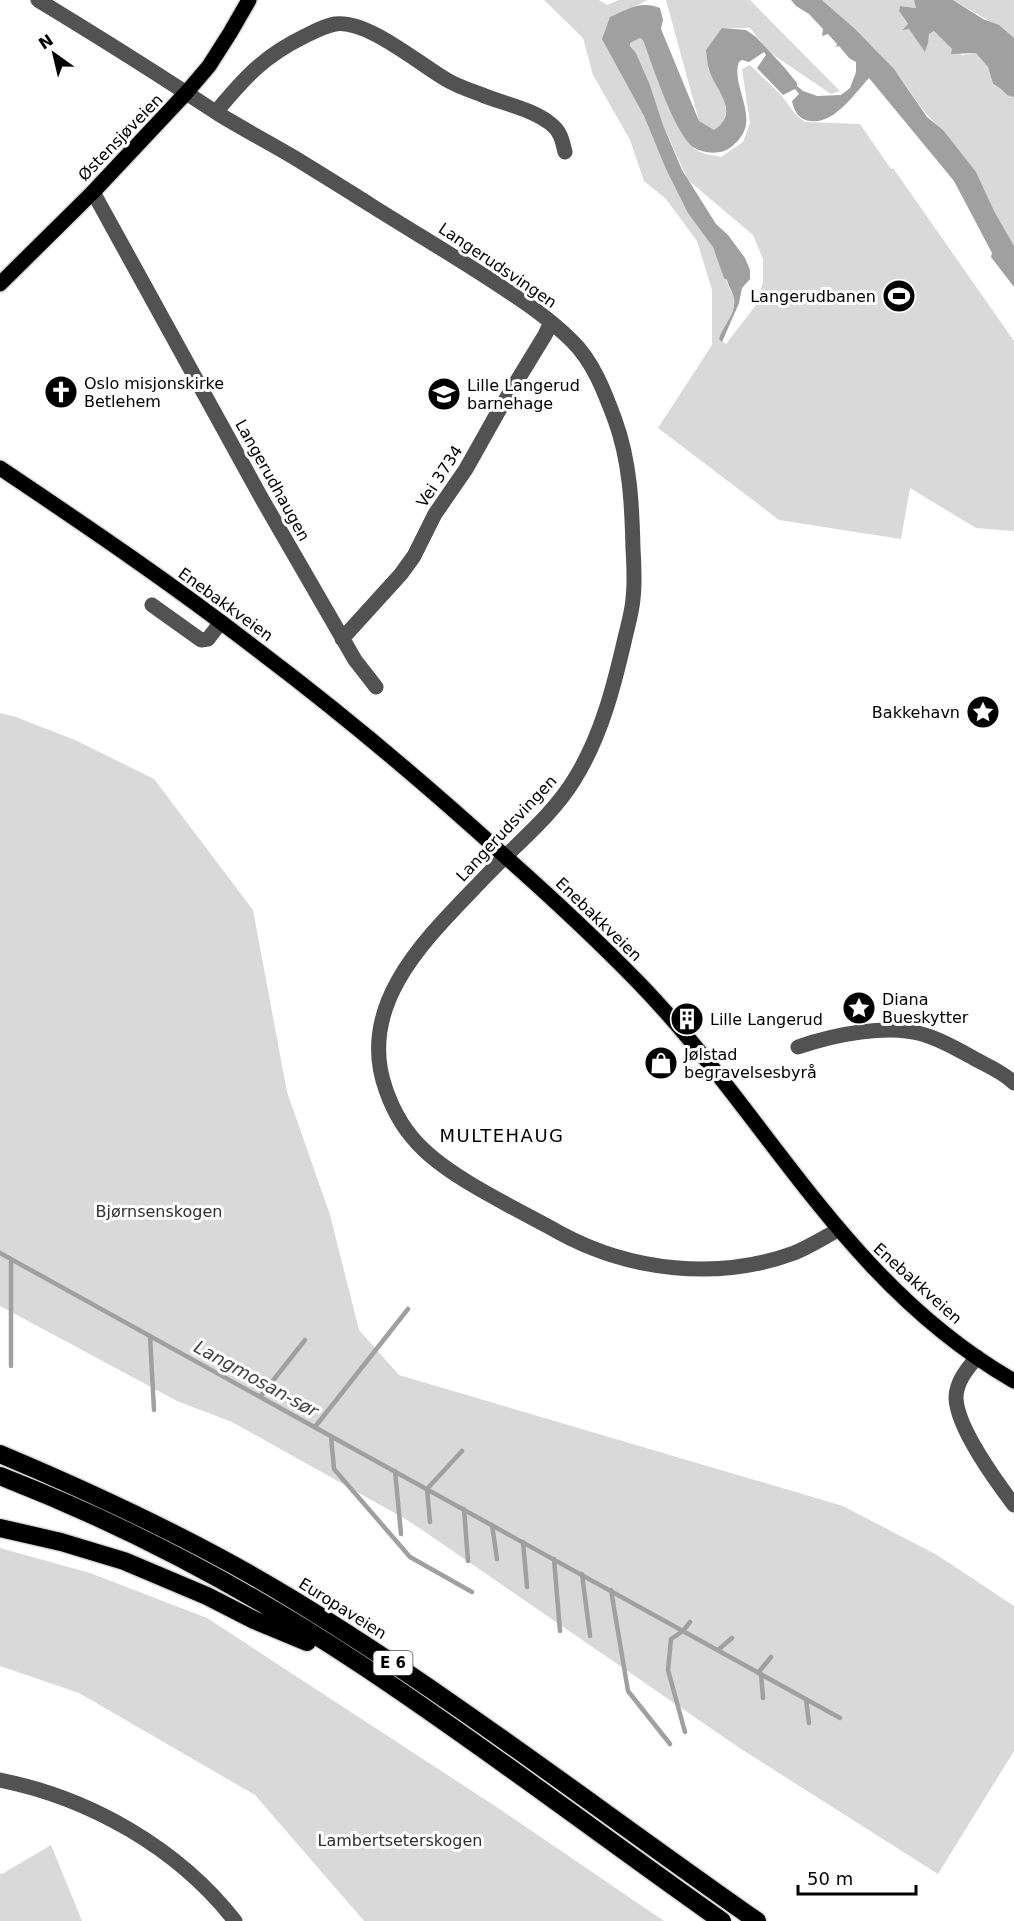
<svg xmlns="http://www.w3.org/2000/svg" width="1014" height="1921" viewBox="0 0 1014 1921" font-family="'DejaVu Sans',sans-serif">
<rect width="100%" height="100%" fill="#fff"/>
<path fill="#d9d9d9" d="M544,0H599L607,5L619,0H648L611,17L603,39L644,116L665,167L713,247L729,288L734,295L735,305L730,319L719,339L726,344L756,305L763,282V259L753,235L688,180L663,125L650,85L636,53L630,46V43L640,38L643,39C653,65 675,133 695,149C701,154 713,155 721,157L743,142L750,123L742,69L750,65L781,95L796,115L805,122L860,124L891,169L893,168L1014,341V531L976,528L910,488L901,539L779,520L658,428L712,345V290L697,241L666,199L644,181L630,140L593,75L583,38Z
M666,0H750L840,91L831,94L769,52L750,28H722L708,69C719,89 739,113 714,131L699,121Z
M822,0H914L917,8L900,6L899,11L908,25L902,29H909L925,51L928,43V34L934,31L952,49L962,55L976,53L988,67L993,85L1001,89L1007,95L1014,97V246L943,130C919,110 912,91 893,69C871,44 847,22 822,0Z
M953,0H1014V38C996,23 974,13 953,0Z
M0,713L16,717L75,740L154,779L253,910L287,1092L330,1215L359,1330L399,1375L843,1506L937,1555L1014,1606V1751L938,1874L741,1749L409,1521L232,1422L177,1401L0,1306Z
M0,1548L90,1573L207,1618L501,1810L664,1921H364L255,1795L79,1693L0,1666Z
M51,1845L82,1921H0V1873L2,1874Z"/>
<path fill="#a0a0a0" d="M791,0H822L855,29L894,69L927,117L943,130L976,172L994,211L1014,246V287L991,257L992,253L954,181L869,78C855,93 834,125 810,121C799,120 794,111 792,101L799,94L795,89L783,95L757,68L766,55L764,52L749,62L742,60L739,62C732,79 749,105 746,124C745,135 734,147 724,151C714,154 702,153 693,147C674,132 652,64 643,40L640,38L630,43V46L636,53L650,85L663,125L682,170L716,224L728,235L745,258L750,270V279L742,288L739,303L722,342L719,339C722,327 737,314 734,298C733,292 728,286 727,280L724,278L713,247L688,213L665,167L644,116L602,39L610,17C628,9 641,0 660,8L663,20L661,29L699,121L714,130C741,112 716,91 709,70C707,64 707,56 706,50L722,28L746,30L756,37L784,67L797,83V86L803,91L817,96L841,95L850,88L856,72V62L849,58L839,46L836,47L837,44L828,34L822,36L823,29L809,14L796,6Z
M914,0H953L983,19L999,25L1014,38V97L1007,95L1001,89L993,84L988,67L976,53L951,54L952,49L934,31L929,34L928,43L925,52L909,29L902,30L908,24L899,11L900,6L916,8Z"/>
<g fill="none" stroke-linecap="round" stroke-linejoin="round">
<path stroke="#a0a0a0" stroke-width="4.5" d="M0,1253L840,1718
M11,1259V1366
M150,1336L154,1410
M260,1397L305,1340
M315,1427L408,1309
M331,1436L334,1469L410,1557L472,1592
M395,1471L401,1534
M464,1509L468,1561
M430,1522L427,1489L462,1451
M492,1525L497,1559
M523,1542L527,1587
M554,1559L560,1631
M582,1574L590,1636
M611,1590L628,1691L670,1744
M718,1650L732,1638
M758,1673L771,1657
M761,1674L763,1698
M806,1699L809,1723
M685,1732L668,1670L671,1639L683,1631L690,1622"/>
<g stroke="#dbdbdb" stroke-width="18">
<path id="major" d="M0,284L93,192L186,93L209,66L230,33L249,0
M0,468C88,527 175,586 259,651C345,716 428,786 508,859C552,898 596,939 638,982C768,1116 845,1284 1014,1381"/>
</g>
<g stroke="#dbdbdb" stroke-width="21">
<path id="highway" d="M0,1454C100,1496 199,1542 292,1599C453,1697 602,1813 757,1921
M0,1476C126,1525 248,1590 360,1664C484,1746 601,1836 722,1921
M0,1528L61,1542L124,1561L207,1596L254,1620L307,1642"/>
</g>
<path stroke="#525252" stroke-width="15" d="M38,0C99,37 158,74 217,113C243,129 270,143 295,158C321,174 347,190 372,206C415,233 458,258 500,286C526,303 550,319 572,341C593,361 605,393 615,420C630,461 632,505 633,549C634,565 635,582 633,599C632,612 628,625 625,638C614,686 601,737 574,780C552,816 515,845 486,876C431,934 354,1002 386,1090C394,1113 405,1132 423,1149C456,1181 519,1210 560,1233C630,1271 718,1281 794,1253C809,1247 823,1238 838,1230
M216,112C245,77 264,56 305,36C315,31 324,26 335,24C367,19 419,64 447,80C457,86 469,90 480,94C503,104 531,108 551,124C561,132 562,140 565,152
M93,192L262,499L355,660L376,687
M152,605L201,640L208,639L221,622
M342,639L401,574L414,556L435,514L466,469L498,412L545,335L551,322
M798,1047C832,1035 889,1023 925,1035C942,1040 959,1050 975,1059C988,1066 1003,1072 1014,1083
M977,1357C967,1369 956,1382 956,1398C957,1428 996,1481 1014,1505
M0,1780C90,1798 178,1848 235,1921"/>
<use href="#major" stroke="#000" stroke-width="15"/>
<use href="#highway" stroke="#000" stroke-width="18"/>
</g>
<defs>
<g id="stadium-disc" transform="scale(1.725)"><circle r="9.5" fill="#000" stroke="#fff"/><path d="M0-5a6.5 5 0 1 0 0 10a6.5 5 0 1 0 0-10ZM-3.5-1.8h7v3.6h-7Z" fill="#fff"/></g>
<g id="church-disc" transform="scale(1.725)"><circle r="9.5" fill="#000" stroke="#fff"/><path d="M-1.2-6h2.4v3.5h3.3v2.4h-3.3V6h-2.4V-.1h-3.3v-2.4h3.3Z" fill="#fff"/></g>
<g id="school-disc" transform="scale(1.725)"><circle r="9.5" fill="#000" stroke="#fff"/><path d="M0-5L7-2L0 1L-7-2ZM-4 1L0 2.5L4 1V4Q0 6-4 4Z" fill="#fff"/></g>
<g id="sight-disc" transform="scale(1.725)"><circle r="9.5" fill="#000" stroke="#fff"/><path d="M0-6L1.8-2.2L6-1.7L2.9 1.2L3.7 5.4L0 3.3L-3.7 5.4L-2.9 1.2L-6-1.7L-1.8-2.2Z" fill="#fff"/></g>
<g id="building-disc" transform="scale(1.725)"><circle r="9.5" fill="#000" stroke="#fff"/><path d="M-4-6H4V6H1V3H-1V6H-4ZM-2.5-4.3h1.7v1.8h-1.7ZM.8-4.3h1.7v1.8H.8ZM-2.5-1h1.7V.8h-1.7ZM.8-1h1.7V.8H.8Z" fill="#fff"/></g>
<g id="shop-disc" transform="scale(1.725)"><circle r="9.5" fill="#000" stroke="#fff"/><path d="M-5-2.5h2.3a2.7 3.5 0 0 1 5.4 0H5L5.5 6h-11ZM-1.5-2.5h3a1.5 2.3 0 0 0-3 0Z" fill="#fff"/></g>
</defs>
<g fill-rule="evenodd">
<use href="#stadium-disc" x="899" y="296"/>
<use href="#church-disc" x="61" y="392"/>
<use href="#school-disc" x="444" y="394"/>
<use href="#sight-disc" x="983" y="712"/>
<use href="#sight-disc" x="859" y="1008"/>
<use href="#building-disc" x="687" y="1019"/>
<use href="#shop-disc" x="661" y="1063"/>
</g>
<g text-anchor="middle" stroke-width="6" stroke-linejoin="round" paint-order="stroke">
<rect fill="#fff" stroke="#4c4c4c" stroke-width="1.5" x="373.5" y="1651" width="39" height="24" rx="4.5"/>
<g font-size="15" font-weight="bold" fill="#000">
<text x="393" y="1668">E 6</text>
</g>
<g font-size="16" fill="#000" stroke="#fff">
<text transform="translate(120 137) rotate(-46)" y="6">Østensjøveien</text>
<text transform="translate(498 265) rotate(34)" y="6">Langerudsvingen</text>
<text transform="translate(439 476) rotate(-57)" y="6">Vei 3734</text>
<text transform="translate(273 480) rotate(61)" y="6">Langerudhaugen</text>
<text transform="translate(226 604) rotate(36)" y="6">Enebakkveien</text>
<text transform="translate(506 828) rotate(-47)" y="6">Langerudsvingen</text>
<text transform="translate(599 919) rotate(44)" y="6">Enebakkveien</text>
<text transform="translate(918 1283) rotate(42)" y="6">Enebakkveien</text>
<text transform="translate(343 1608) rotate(32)" y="6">Europaveien</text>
</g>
<g font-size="16" fill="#000" stroke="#fff" text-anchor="start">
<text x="876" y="302" text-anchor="end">Langerudbanen</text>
<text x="84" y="389">Oslo misjonskirke<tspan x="84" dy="18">Betlehem</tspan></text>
<text x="467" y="391">Lille Langerud<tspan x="467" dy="18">barnehage</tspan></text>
<text x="960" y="718" text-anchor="end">Bakkehavn</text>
<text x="882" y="1005">Diana<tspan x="882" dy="18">Bueskytter</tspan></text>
<text x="710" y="1025">Lille Langerud</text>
<text x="684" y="1060">Jølstad<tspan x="684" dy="18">begravelsesbyrå</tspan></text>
</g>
<g font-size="16" fill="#303030" stroke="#fff">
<text x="159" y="1217">Bjørnsenskogen</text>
<text x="400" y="1846">Lambertseterskogen</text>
</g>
<g font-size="18" letter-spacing="1.5" fill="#000" stroke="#fff">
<text x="502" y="1142">MULTEHAUG</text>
</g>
<g font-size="18" font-style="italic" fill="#414141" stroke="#fff">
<text transform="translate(256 1379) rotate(29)" y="6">Langmosan-sør</text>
</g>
</g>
<g transform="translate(54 54) rotate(326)" stroke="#ffffff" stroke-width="4.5" paint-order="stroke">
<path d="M0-4.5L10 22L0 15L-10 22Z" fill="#000000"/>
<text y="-9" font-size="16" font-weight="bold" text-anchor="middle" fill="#000000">N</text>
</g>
<path d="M798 1885v9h118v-9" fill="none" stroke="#000000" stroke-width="3"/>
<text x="807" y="1885" font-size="18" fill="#000000" stroke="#ffffff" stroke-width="4.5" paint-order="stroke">50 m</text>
</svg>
